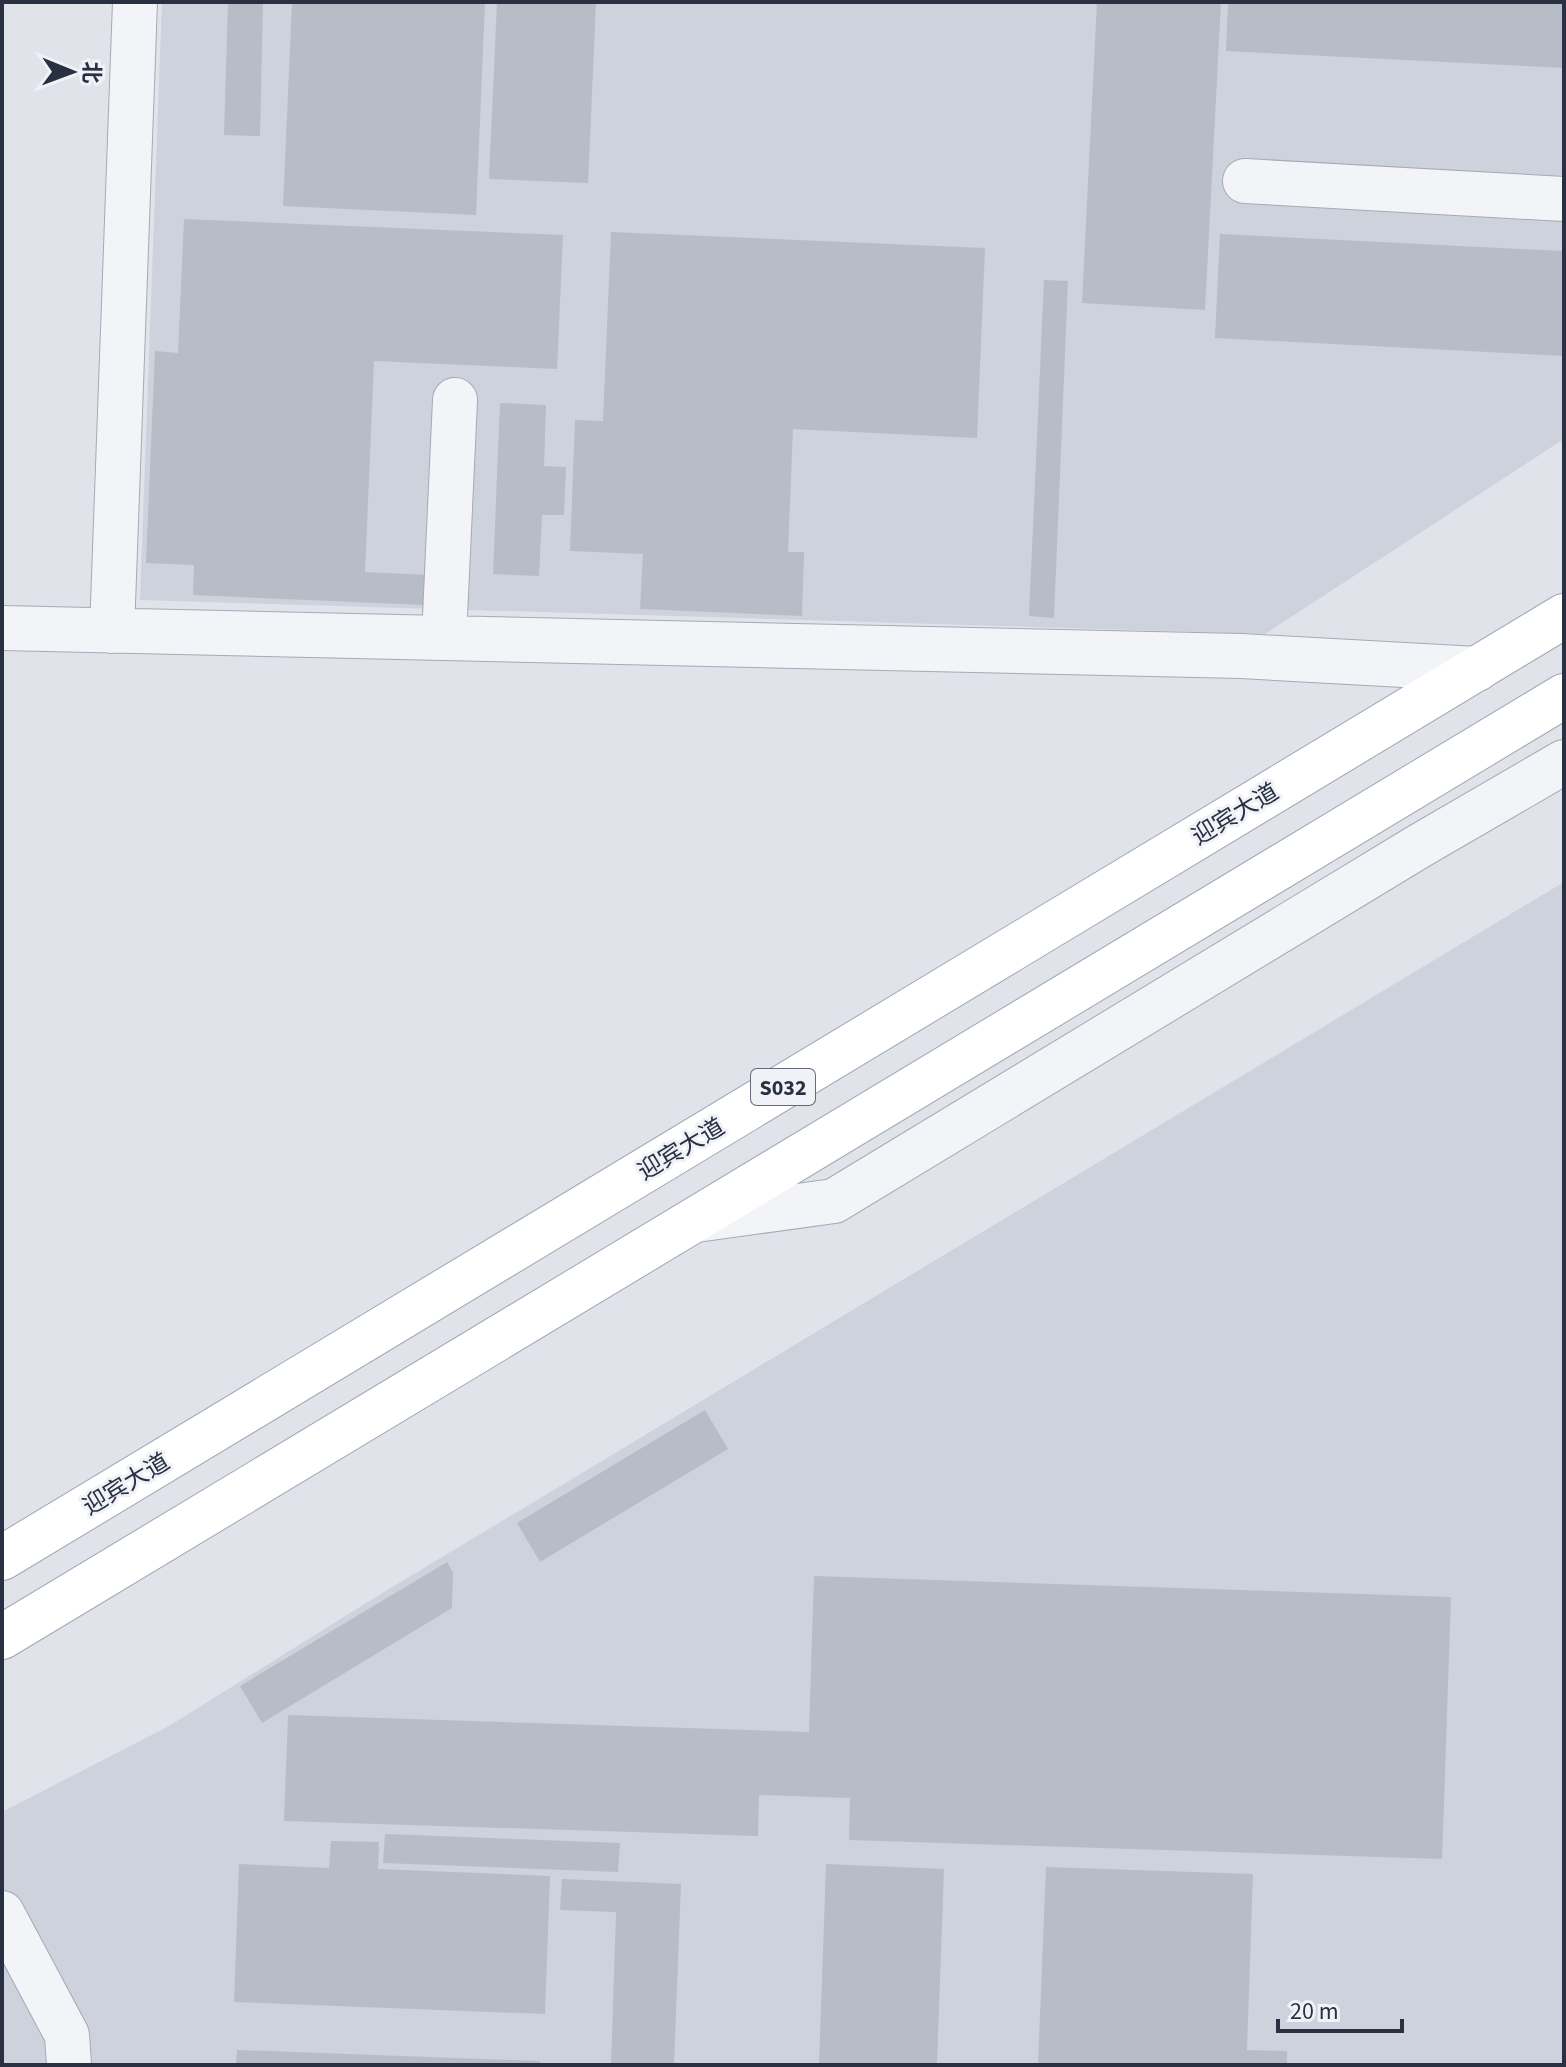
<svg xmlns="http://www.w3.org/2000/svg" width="1566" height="2067" viewBox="0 0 1566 2067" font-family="'Source Sans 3','Noto Sans SC',sans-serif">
<rect width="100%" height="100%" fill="#e0e3ea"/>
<path fill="#ced2dc" d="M162,2H1564V439L1265,634L140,600Z
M1564,882V2065H2V1812L169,1726L379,1595Z"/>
<path fill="#b7bcc7" d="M228,2H263L260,136L224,135Z
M292,2H485L476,215L283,206Z
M497,2H596L588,183L489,179Z
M1097,2H1221L1205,310L1082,303Z
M1228,2H1564V68L1226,51Z
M184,219L563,235L557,369L374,361L365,572L427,575L425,605L193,595L194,565L146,563L155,351L178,353Z
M611,232L985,248L977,438L793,429L788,552H804L802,616L640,609L643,554L570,551L575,420L603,421Z
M1220,234L1563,251L1564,356L1215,338Z
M1044,280L1068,281L1054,618L1029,616Z
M500,403L546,405L544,466L566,467L564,515H542L539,576L493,574Z
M705,1410L728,1449L540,1562L517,1523Z
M447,1562L453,1572L452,1608L262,1723L240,1686Z
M814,1576L1451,1597L1442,1859L849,1840L850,1798L759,1795L758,1836L284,1821L288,1715L809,1732Z
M385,1834L620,1843L618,1872L383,1863Z
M331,1841L379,1842L378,1869L550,1876L545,2014L234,2002L239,1864L329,1868Z
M826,1864L944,1869L937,2065H819Z
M1046,1867L1253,1874L1247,2050L1287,2051V2065H1038Z
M562,1879L681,1884L674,2065H611L616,1912L560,1910Z
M237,2050L540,2061V2065H236Z"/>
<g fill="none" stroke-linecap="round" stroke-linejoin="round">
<g stroke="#a5aab4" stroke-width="46">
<path id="minor" d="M1245,181L1564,199
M2,628L1241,656L1477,669
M112,631L135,2
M444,638L455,400
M696,1220L834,1201L1421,845L1564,762
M2,1913L67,2035L69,2065"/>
</g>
<g stroke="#9fa6b6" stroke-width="46">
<path id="major" d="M2,1558L1564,616
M2,1637L1564,696"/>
</g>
<use href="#minor" stroke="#f3f4f8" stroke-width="44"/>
<use href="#major" stroke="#fff" stroke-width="44"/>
</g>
<g text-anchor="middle" stroke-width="6" stroke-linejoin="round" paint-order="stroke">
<rect fill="#f0f2f7" stroke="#646a78" stroke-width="2" x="751" y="1069" width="64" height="36" rx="6"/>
<g font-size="22" font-weight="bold" fill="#283042">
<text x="783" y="1095">S032</text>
</g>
<g font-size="24" fill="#283042" stroke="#f0f2f7">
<text transform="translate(1235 814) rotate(-31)" y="8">迎宾大道</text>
<text transform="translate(681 1149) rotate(-31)" y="8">迎宾大道</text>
<text transform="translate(126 1484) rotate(-31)" y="8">迎宾大道</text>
</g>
</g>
<rect width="1566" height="2067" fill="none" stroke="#283042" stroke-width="8"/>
<g transform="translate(72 72) rotate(91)" stroke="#f0f2f7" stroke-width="6" paint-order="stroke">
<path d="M0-6L14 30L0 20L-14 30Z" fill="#283042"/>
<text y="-12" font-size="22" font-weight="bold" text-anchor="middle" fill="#283042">北</text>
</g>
<path d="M1278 2019v12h124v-12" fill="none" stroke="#283042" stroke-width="4"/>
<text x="1290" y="2019" font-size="24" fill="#283042" stroke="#f0f2f7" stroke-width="6" paint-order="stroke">20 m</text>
</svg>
